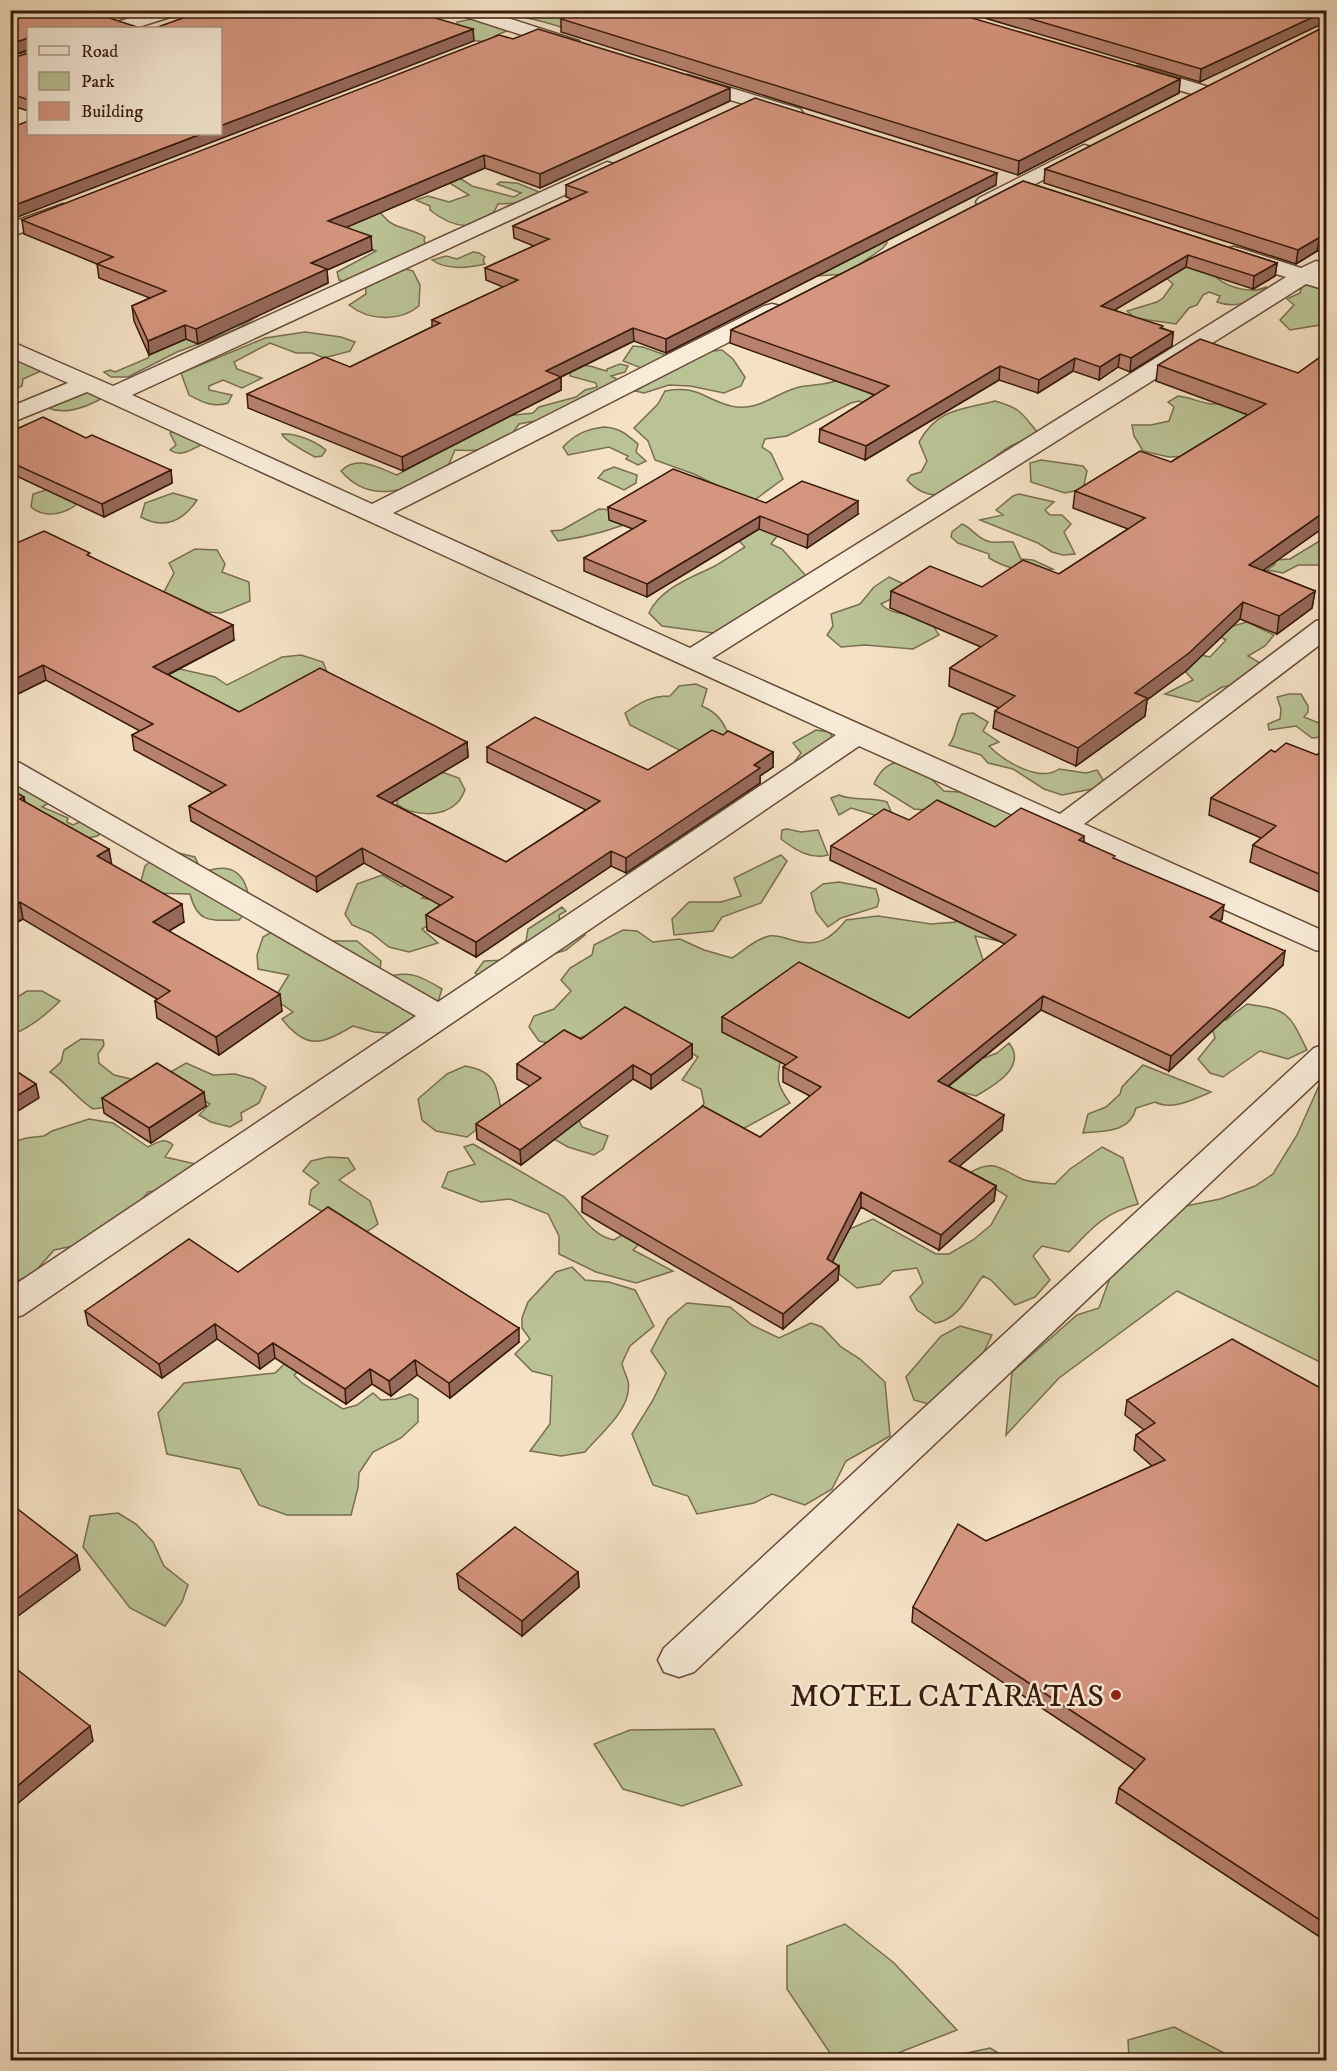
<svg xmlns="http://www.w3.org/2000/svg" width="1337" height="2071" viewBox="0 0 1337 2071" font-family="'IM FELL DW Pica',serif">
<rect width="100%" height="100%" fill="#f5e2c5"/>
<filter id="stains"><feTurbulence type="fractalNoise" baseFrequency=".00333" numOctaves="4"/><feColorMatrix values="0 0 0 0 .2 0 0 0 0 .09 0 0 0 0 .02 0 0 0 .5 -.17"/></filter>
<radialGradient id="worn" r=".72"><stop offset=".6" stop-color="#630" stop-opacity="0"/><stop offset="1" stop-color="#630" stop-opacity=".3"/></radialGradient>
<path fill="#bac396" stroke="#796e50" stroke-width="1.5" d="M500,11H589L579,33C560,27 545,21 526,18L525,12Z
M477,18L511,29L495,36L499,39C481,43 462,44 457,22Z
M458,177L472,186L514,197L521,193L497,184L500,182L517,183L542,193L518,203L498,204C484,236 452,228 430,210V206L416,200L428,196L449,202L469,195L448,182Z
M253,206L375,211C384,213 384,219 391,223C401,229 415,230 425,237L424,240L427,248L397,266L413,271L420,285L419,306C400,322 369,321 349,305L366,294L365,281L353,283L339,280L337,272L376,251Z
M884,233L887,243L883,248L846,274L815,276Z
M473,252L479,253L485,257L483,260L485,264C468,268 446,270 432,260L446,256L457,259Z
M1188,265L1215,271L1217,278C1229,288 1252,294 1266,287V292C1249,302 1236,309 1217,302L1220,296L1209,292L1203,295L1197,305L1189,308L1176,324L1135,318L1127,311L1157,302L1163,298L1173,284L1165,277Z
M1312,284L1326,285V324L1290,330L1280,320L1294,305L1287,299L1300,293L1302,286Z
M269,309L235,330L177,352L128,377H111L104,372L110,370L115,372L148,358L150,354L165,346Z
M305,332L341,337L355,342L350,351L324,358L312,353H296L270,343L234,362L237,369L262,378L242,388L223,380L209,386V390L232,395L228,403C213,408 202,402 189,395L181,373L265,338Z
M633,346L643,347L671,357L649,371L623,361Z
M722,350L733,359L745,377L741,386L724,393L690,386L669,385L644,393L635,391L702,352Z
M33,357L43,363L41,371L23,379L22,386L11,391V358Z
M620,364L628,366L625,372L611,376L620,381L551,418L519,424C504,449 483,452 455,450L445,473C409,488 372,507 341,471C357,454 379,468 397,475L505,416L533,413L539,407L576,397L585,390L597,387L596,383L570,376V372C583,360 593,368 607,371V369Z
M841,379L877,397L871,406L859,401L851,403L787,436L765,439L762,447L771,453L783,479L756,499L742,498L694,474L655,460L648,441L634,428L658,404L665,391C699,385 703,399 731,406C758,412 772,395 796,388C811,384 826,386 841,379Z
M76,388L106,396C89,406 67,416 48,408L51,403Z
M1178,396C1192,397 1207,407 1221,403L1266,411L1190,456L1169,457L1143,451L1134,436L1132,425H1151L1169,421L1174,407L1168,402Z
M995,401C1024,409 1022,415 1040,435L1035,441C1029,441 1022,440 1017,443C982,457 947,524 907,480L911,475L921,472L927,461L919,442C938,408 961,410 995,401Z
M179,427L203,444C192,449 181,458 170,450L176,445L170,433Z
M604,427C620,428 626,434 638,444L636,452L646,461L638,465L626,459L628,456L609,447L568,455L563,447C575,434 587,429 604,427Z
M282,434C296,433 315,441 326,450L322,456L315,457C308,453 284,441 282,434Z
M1041,460L1083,466L1087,471L1083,489L1065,493L1031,482L1030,463Z
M614,467L637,475L636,483L624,490L598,478L604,471Z
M49,489L76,500V505C62,515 44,518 31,507L33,494Z
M173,493L197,500C183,521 164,530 141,517L145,503Z
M1019,494L1054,502L1045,510L1050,515H1062L1071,524L1064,532L1075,554L1063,555L1052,552L1038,543L980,520L1003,515L996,510L1013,496Z
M599,509L619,510L641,518C614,530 587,537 558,541L551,531L562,530Z
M962,524C972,528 977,538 987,541C995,544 1004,541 1013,542L1021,559L1033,560L1053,569C1029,572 1010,571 989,558V554L958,543L951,537L952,532Z
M765,526L778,535L771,544L782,549L817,588L735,636L662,626L649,613C660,589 690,578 713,567C724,561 734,554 745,547L735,537Z
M1326,537V565H1298L1283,573L1267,570L1275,564L1274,560L1290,559Z
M195,549L217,550L225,564L222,572L249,582L250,601L221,613L207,612L164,592L174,573L169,563Z
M889,577L904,584L895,597L881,604C895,619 918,610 931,622C934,626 936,631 939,635L913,649L865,645L841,647L827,635L833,626L831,614L860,604L874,587Z
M1247,622L1274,635L1265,646L1248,656L1262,664L1237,685L1222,687L1198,702L1165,694L1193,680L1185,671L1192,653L1210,657L1226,640L1217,635L1226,628Z
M301,655L323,662L327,672L245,719L135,687L180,669L215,677L227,685L282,657Z
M696,684L707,689L702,706C715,712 721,718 727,731L725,737L687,754L630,725L625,713C641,702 651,696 670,696L679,686Z
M1289,694H1301L1308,706V712L1304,717L1319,723L1323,729L1322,737L1312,738L1296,726L1269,730L1268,724L1280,719L1281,709L1277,697Z
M973,713L988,722L983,731L999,742L989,746C1004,761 1039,783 1059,769L1086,773L1097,770L1107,786L1062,795L1044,789L1013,769L988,763L981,755L949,745C957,735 955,724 962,714Z
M816,730L829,732L834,739L789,769L801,753L793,743Z
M910,759L944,791L1001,795L1015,805V836L937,811L914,809L874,784C882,765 891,763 910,759Z
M11,771L52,801L42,807L68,818L67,822L73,825L86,819L108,829L97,836L84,839L11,801Z
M439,771L459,778L465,790C463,794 460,801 457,803C442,818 412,816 397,804L398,793Z
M839,795C855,802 871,796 887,802L895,821L851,808L839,815L831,798Z
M787,829L801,832L818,830L828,855C811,860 795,850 781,839L782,830Z
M174,852L195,857L199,866L195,876C229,859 248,870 250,908L239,920C212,920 198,925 190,894L150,893L141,881L145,866L155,858Z
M781,855L787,861L761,903L722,917L713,931L674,935L672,919L689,902H721L741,896L734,878Z
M382,875L402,887L412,881L435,890L422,898L452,903L451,910L422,929L438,943L409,952L389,947L371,933L352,925L345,914L357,884Z
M839,882L876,889L879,900L877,907L841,918L828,927L816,912L811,893L823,884Z
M965,894L999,941L975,936L985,966L909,1023L726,1024L728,1035L781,1058C776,1080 777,1085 790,1103L739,1131L693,1119L704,1103L701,1089L682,1080L698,1057L663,1036L598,1033L553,1044L539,1041L529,1027L534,1016L554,1009L571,991L561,980L570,968L592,955L594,945L623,930L637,931L653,942L680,939L704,950L732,958C744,951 753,940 769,936C780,934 790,941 801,942C822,946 834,935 846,920L878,916L931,924L956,922Z
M562,907L566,911L559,915L560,925L582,927L585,935L566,950L553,954L526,973L480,976L475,973L484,961L506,960L512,950L526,941L528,929Z
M280,927L320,941H357L381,961L379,978C409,971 416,973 442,989L438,1002L417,1035L374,1032L353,1026C322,1044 307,1051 282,1019L293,1012L274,999L289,975L258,969L257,955L263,937Z
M27,991H42L60,1001C45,1016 30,1028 11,1035V1001Z
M1247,1004C1289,1010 1289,1013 1307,1050L1288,1059L1260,1051L1223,1077L1210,1073L1198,1059L1215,1038L1212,1028L1218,1015L1226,1020Z
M81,1039L103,1040L104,1045L98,1054L99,1063L114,1075L139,1081L108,1107L93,1109C76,1098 67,1083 50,1072L61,1062L64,1050Z
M1009,1043C1028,1067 993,1086 976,1096L946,1088L975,1053L984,1058L997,1053Z
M186,1063L213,1075L235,1074L253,1079L266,1087L259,1103L241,1113L242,1120L230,1127L211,1122L199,1115L210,1104L170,1080L169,1073Z
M1143,1065L1211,1092C1194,1099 1172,1111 1155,1102L1136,1108C1130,1133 1104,1131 1083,1133L1088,1114L1106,1107L1120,1094L1122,1087Z
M465,1066C494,1071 496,1082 501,1110L467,1137L436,1131L422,1120L418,1099L447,1074Z
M1326,1076V1365L1177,1291L1059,1378L1006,1435L1012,1372L1077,1315L1099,1308L1115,1264L1166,1210L1220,1199L1255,1186L1273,1174L1297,1135L1322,1079Z
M577,1115L582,1127L608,1136L603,1149L594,1155L568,1147L547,1135Z
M89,1119L113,1123L148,1147C158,1142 164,1137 173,1145L165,1157L200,1165L164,1190L148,1192L141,1201L83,1244L54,1250L34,1273L11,1284V1143L26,1138L44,1136L52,1131Z
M473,1144L563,1196C580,1210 590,1236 614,1240L645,1221L660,1224L633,1250L673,1271L636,1283L596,1272L559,1254V1236L548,1214L510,1199L481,1202L442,1187L448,1172L475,1164L464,1147Z
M1102,1147L1123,1158L1138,1204C1104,1213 1093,1227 1069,1252L1042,1246L1033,1256L1050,1280L1035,1297L1015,1305L991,1280L983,1276C969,1294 959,1320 935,1323L917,1310L910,1297L923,1283L917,1268L893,1271L880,1284L857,1288L834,1270L823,1240L873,1219L936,1254H949L973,1240L991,1225L1007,1196L969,1173C995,1158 1000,1169 1022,1179C1032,1183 1045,1183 1055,1184L1070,1169Z
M328,1157L348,1158L355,1169L339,1180L370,1201L378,1224L362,1235L309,1204L311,1190L319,1183L303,1171L311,1161Z
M572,1267L585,1280L609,1282L635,1290L654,1326L630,1346L622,1363C623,1369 626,1375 628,1381C633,1408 601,1433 585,1452L561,1456L530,1451L550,1424L552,1376L532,1371L515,1354L530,1339L522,1328V1318L528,1302L556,1272Z
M687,1303L730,1307L752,1325L779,1338L811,1323L822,1327L841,1347L860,1359L885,1382L890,1436L846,1461L832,1489L805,1505L772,1494L754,1503L697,1514L688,1496L653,1485L632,1434L653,1400L666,1373L651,1351L668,1319Z
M960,1326L992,1335L979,1362L932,1405L914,1400L906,1377L941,1336Z
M307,1342H333L294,1375L302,1383L343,1409L357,1405L373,1393L381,1400L396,1399L410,1394L418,1399V1422L401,1438L373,1452L359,1473L358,1488L351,1515H287L259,1505L240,1469L167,1454L158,1413L184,1383L275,1373Z
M118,1513L136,1524L153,1542L164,1566L188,1585L182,1602L165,1626L130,1608L83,1547L90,1516Z
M714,1729L742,1785L682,1806L623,1789L594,1744L630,1730Z
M845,1924L894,1963L957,2030L898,2053L832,2056L787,1989V1946Z
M1174,2027L1230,2056L1233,2060H1129L1128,2040Z
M990,2048L1010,2060H934Z"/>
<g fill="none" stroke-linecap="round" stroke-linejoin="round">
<g stroke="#674b38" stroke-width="3">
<path id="minor" d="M154,10H183L180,14L135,28H109L111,24Z
M454,10H483L579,41L581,45L579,49H565L457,14Z
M1138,66L1209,87L1212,91L1209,95L1202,97L1131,76L1128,72L1131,68Z
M688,75L800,109L803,113L800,117L793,119L681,85L678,81L681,77Z
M1084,145L1091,147L1094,151L1091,155L993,206L986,208L979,206L976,202L979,198Z
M607,162L614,164L617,168L614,172L132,395L372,504L764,306L772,304L780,306L783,311L780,316L393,513L690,648L1286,277L1226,259L1223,254L1226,249L1234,247L1242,249L1301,268L1316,261L1324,263L1326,269L1321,274L1326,276V290L1306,284L712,658L1060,814L1316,621L1326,619V640L1084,824L1326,932V952L1315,950L859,746L23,1315L10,1319V1288L416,1016L10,781V760L20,763L438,1002L836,735L87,392L10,423V407L68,383L10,357V341L113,386Z
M63,204L70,206L74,210L70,214L10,237V223Z
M1326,1044V1073L694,1672L679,1677L664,1672L658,1660L664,1648L1314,1048Z"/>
</g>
<use href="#minor" fill="#f8ecd9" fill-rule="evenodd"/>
</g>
<path fill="#b7816e" stroke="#381909" stroke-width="1.5" d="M958,10H1326L1200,82Z
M921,14L1180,79L1179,93L1018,175L561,32V19Z
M1326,26V252L1324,253L1317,251L1296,264L1044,183L1045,169Z
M28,28V111L10,105V59L28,53V51L10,56Z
M730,101L540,188L485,168L346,227L372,250L327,270L328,283L198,344L186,339L149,355L134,321L132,306L150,298L99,278L97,264L24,234L22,220Z
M1023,181L1277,263L1275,276L1253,289L1186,267L1114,310L1173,332L1172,346L1130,372L1118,367L1099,380L1073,371L1038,393L999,380L865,460L819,442L820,429L875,395L730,343L731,330Z
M566,185H996L666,353L634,341L561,377V390L403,471L248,408L247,394L350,367L432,327V320L503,287L486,280L485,268L534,246L514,238L513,226L572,199L566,197Z
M1326,353V533L1320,530L1263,570L1315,591L1312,608L1277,634L1240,619L1186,671L1147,700L1145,716L1076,766L993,728L995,711L999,708L949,686L950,668L981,647L890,608L891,591L982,587L1059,574L1128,529L1073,508L1075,491L1171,462L1248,415L1156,381L1158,365L1298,373Z
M10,432L171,470L172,483L104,517L10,473Z
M766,503L858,514L807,548L759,529L647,597L584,571V558L633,529L609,520L608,507Z
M10,546L91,557L234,640L168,675L239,712L467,742L468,757L391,803L506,862L586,810L487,762V747L648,770L723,735L773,752V767L760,776V783L626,873L611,866L476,957L427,930L426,915L440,905L364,863L317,892L191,821L189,806L213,793L134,750L132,735L140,731L46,680L18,694L10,690Z
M1326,747V895L1250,862L1253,845L1261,838L1209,815L1211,798L1275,752L1317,755Z
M24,797L25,802L112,865L184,922L169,931L282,1011L219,1055L157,1018L155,1001L157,999L23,919L10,926Z
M909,820L995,827L1084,836V842L1222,919L1220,921L1283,965L1169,1071L1041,1010L949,1086L1002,1130L959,1166L996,1186L994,1201L939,1250L861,1207L832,1262L839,1266L838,1280L783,1329L582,1212V1197L760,1137L810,1096L783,1082V1067L786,1065L722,1032V1017L909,1018L1005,944L830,860L831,846Z
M581,1039L692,1044V1058L651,1089L633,1079L521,1165L477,1139L476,1124L530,1086L517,1079V1064Z
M102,1098L206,1106L151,1143L104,1113Z
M238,1272L519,1342L450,1398L417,1375L391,1396L372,1384L346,1404L275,1358L260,1369L217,1339L162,1378L88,1325L85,1311Z
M1326,1391V1941L1116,1803L1119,1788L1135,1770L912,1622L913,1607L986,1541L1152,1466L1134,1450L1136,1435L1144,1430L1125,1415L1127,1400Z
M578,1572L579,1587L522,1636L459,1589L457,1574Z"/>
<path fill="#95695a" stroke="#381909" stroke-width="1.5" d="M1326,11V22L1200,82L1201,69Z
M473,29L474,41L10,220V207L201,134H220V126Z
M28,38V50L10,56V44Z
M1180,79L1179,93L1018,175L1019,161Z
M730,88V101L540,188V174Z
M484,155L485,168L329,235L328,221Z
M997,173L996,185L666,353V339Z
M371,236L372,250L327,270L328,283L198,344L196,329L311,263Z
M1320,237L1317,251L1296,264L1298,250Z
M1326,239V252L1324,253Z
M1188,255L1186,267L1100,319L1101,306Z
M1277,263L1275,276L1253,289L1254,276Z
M185,325L186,339L149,355L148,341Z
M633,328L634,341L546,384V371Z
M1173,332L1172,346L1130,372L1131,358Z
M1120,354L1118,367L1099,380L1100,367Z
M1075,358L1073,371L1038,393L1039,380Z
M1000,366L999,380L865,460L866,446Z
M561,377V390L403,471L402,457Z
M171,470L172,483L104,517L102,504Z
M858,501V514L807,548L808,535Z
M1323,513L1320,530L1247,582L1249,565Z
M760,516L759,529L647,597V584Z
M1315,591L1312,608L1277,634L1279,616Z
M1243,602L1240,619L1186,671L1147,700L1145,716L1076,766L1078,748L1135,693Z
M233,625L234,640L155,681L153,667Z
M43,665L46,680L18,694L15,679Z
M467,742L468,757L378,811L377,796Z
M773,752V767L760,776V783L626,873V858L754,765Z
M362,848L364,863L317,892L316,877Z
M109,849L112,866L97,856Z
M611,851V866L476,957V942Z
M20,902L23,919L10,926V907Z
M182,904L184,922L155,939L153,922Z
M1224,905L1222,919L1208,931L1210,917Z
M1285,951L1283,965L1169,1071L1171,1056Z
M280,994L282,1011L219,1055L216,1037Z
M1043,996L1041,1010L937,1095L938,1081Z
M692,1044V1058L651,1089V1075Z
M633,1065V1079L521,1165L520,1150Z
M36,1084L39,1098L10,1116V1100Z
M204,1092L206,1106L151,1143L149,1128Z
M1004,1115L1002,1130L948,1176L949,1161Z
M996,1186L994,1201L939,1250L941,1235Z
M861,1192V1207L826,1274L827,1259Z
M839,1266L838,1280L783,1329V1314Z
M215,1324L217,1339L162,1378L159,1364Z
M519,1328V1342L450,1398L449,1383Z
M273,1343L275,1358L260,1369L258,1354Z
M415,1360L417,1375L391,1396L389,1381Z
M370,1369L372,1384L346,1404L345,1389Z
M77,1555L80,1570L10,1622V1604Z
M578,1572L579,1587L522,1636V1621Z
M90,1726L93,1741L10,1810V1792Z"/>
<path fill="#d59680" stroke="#381909" stroke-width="1.5" d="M10,10H17L26,13L34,10H85L140,28H28V100L10,93V59L28,53V38L10,44Z
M205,10H408L473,29L220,126V28H155Z
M582,10H638L664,18L681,10H909L921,14L928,10H945L1180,79L1019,161L561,19Z
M1001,10H1326V11L1201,69Z
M1326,26V239L1320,237L1298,250L1045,169Z
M538,29L730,88L540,174L484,155L328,221L371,236L311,263L327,269L196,329L185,325L148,341L132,306L166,291L97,264L113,257L22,220L499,35L513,39Z
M755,98L997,173L666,339L633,328L546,371L561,377L402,457L247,394L325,357L350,367L440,323L432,320L518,280L485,268L549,239L513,226L587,192L566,185Z
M28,121V134H201L10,207V128Z
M1023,181L1277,263L1254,276L1188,255L1101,306L1163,326L1160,328L1173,332L1131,358L1120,354L1100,367L1075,358L1039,380L1000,366L866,446L820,429L889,386L731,330Z
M1200,339L1298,373L1326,353V515L1323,513L1249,565L1315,591L1279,616L1243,602L1189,653L1135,693L1147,698L1078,748L995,711L1015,696L950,668L997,636L891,591L930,566L982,587L1023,560L1059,574L1145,518L1075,491L1140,451L1171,462L1266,404L1158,365Z
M43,417L86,438L92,435L171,470L102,504L10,462V432Z
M673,469L766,503L802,481L858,501L808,535L760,516L647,584L584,558L646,521L608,507Z
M44,531L90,553L87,555L233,625L153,667L239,712L320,668L467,742L377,796L506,862L600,801L487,747L535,717L648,770L712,730L723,735L728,731L773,752L754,765L760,768L626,858L611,851L476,942L426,915L453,897L362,848L316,877L189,806L226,785L132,735L153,724L43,665L15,679L10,677V546Z
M1286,743L1317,755L1326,747V877L1253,845L1276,826L1211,798L1271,750L1275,752Z
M10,789L24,797L20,799L109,849L97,856L182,904L153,922L280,994L216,1037L155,1001L170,991L20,902L10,907Z
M937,800L995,827L1021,808L1084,836L1079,840L1115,856L1113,858L1224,905L1210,917L1285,951L1171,1056L1043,996L938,1081L1004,1115L949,1161L996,1186L941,1235L861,1192L827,1259L839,1266L783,1314L582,1197L703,1106L760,1137L821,1087L783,1067L797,1057L722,1017L799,962L909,1018L1016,935L831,846L884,809L909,820Z
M625,1007L692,1044L651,1075L633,1065L520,1150L476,1124L541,1078L517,1064L564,1030L581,1039Z
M157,1063L204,1092L149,1128L102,1098Z
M10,1067L36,1084L10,1100Z
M328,1207L519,1328L449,1383L415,1360L389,1381L370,1369L345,1389L273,1343L258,1354L215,1324L159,1364L85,1311L189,1239L238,1272Z
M1232,1339L1326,1391V1924L1119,1788L1145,1759L913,1607L958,1524L986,1541L1165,1460L1136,1435L1155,1423L1127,1400Z
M10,1503L77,1555L10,1604Z
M515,1527L578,1572L522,1621L457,1574Z
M10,1664L90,1726L10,1792Z"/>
<circle fill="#8f2418" stroke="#f8ecd9" stroke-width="2" cx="1116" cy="1695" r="6"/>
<g text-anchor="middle" stroke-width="5" stroke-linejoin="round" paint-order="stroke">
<g font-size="32" fill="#381909" stroke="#f8ecd9" text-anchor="end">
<text x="1104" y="1706">MOTEL CATARATAS</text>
</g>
</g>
<rect width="1337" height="2071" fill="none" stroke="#f5e2c5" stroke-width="36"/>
<rect x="12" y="12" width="1313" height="2047" fill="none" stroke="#381909" stroke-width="3"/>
<rect x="18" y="18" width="1301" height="2035" fill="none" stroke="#381909" stroke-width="1.5"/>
<rect x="27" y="27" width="195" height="108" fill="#f8ecd9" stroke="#ab9886" stroke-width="1.5"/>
<rect x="39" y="46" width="30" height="9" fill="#f8ecd9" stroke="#ab9886" stroke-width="1.5"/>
<text x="81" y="57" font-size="18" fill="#381909">Road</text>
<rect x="39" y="72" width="30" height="18" fill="#bac396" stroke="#ab9886" stroke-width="1.5"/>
<text x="81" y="87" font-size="18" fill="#381909">Park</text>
<rect x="39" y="102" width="30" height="18" fill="#d59680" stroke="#ab9886" stroke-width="1.5"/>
<text x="81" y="117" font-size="18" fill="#381909">Building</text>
<rect width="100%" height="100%" filter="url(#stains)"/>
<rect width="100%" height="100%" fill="url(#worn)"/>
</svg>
